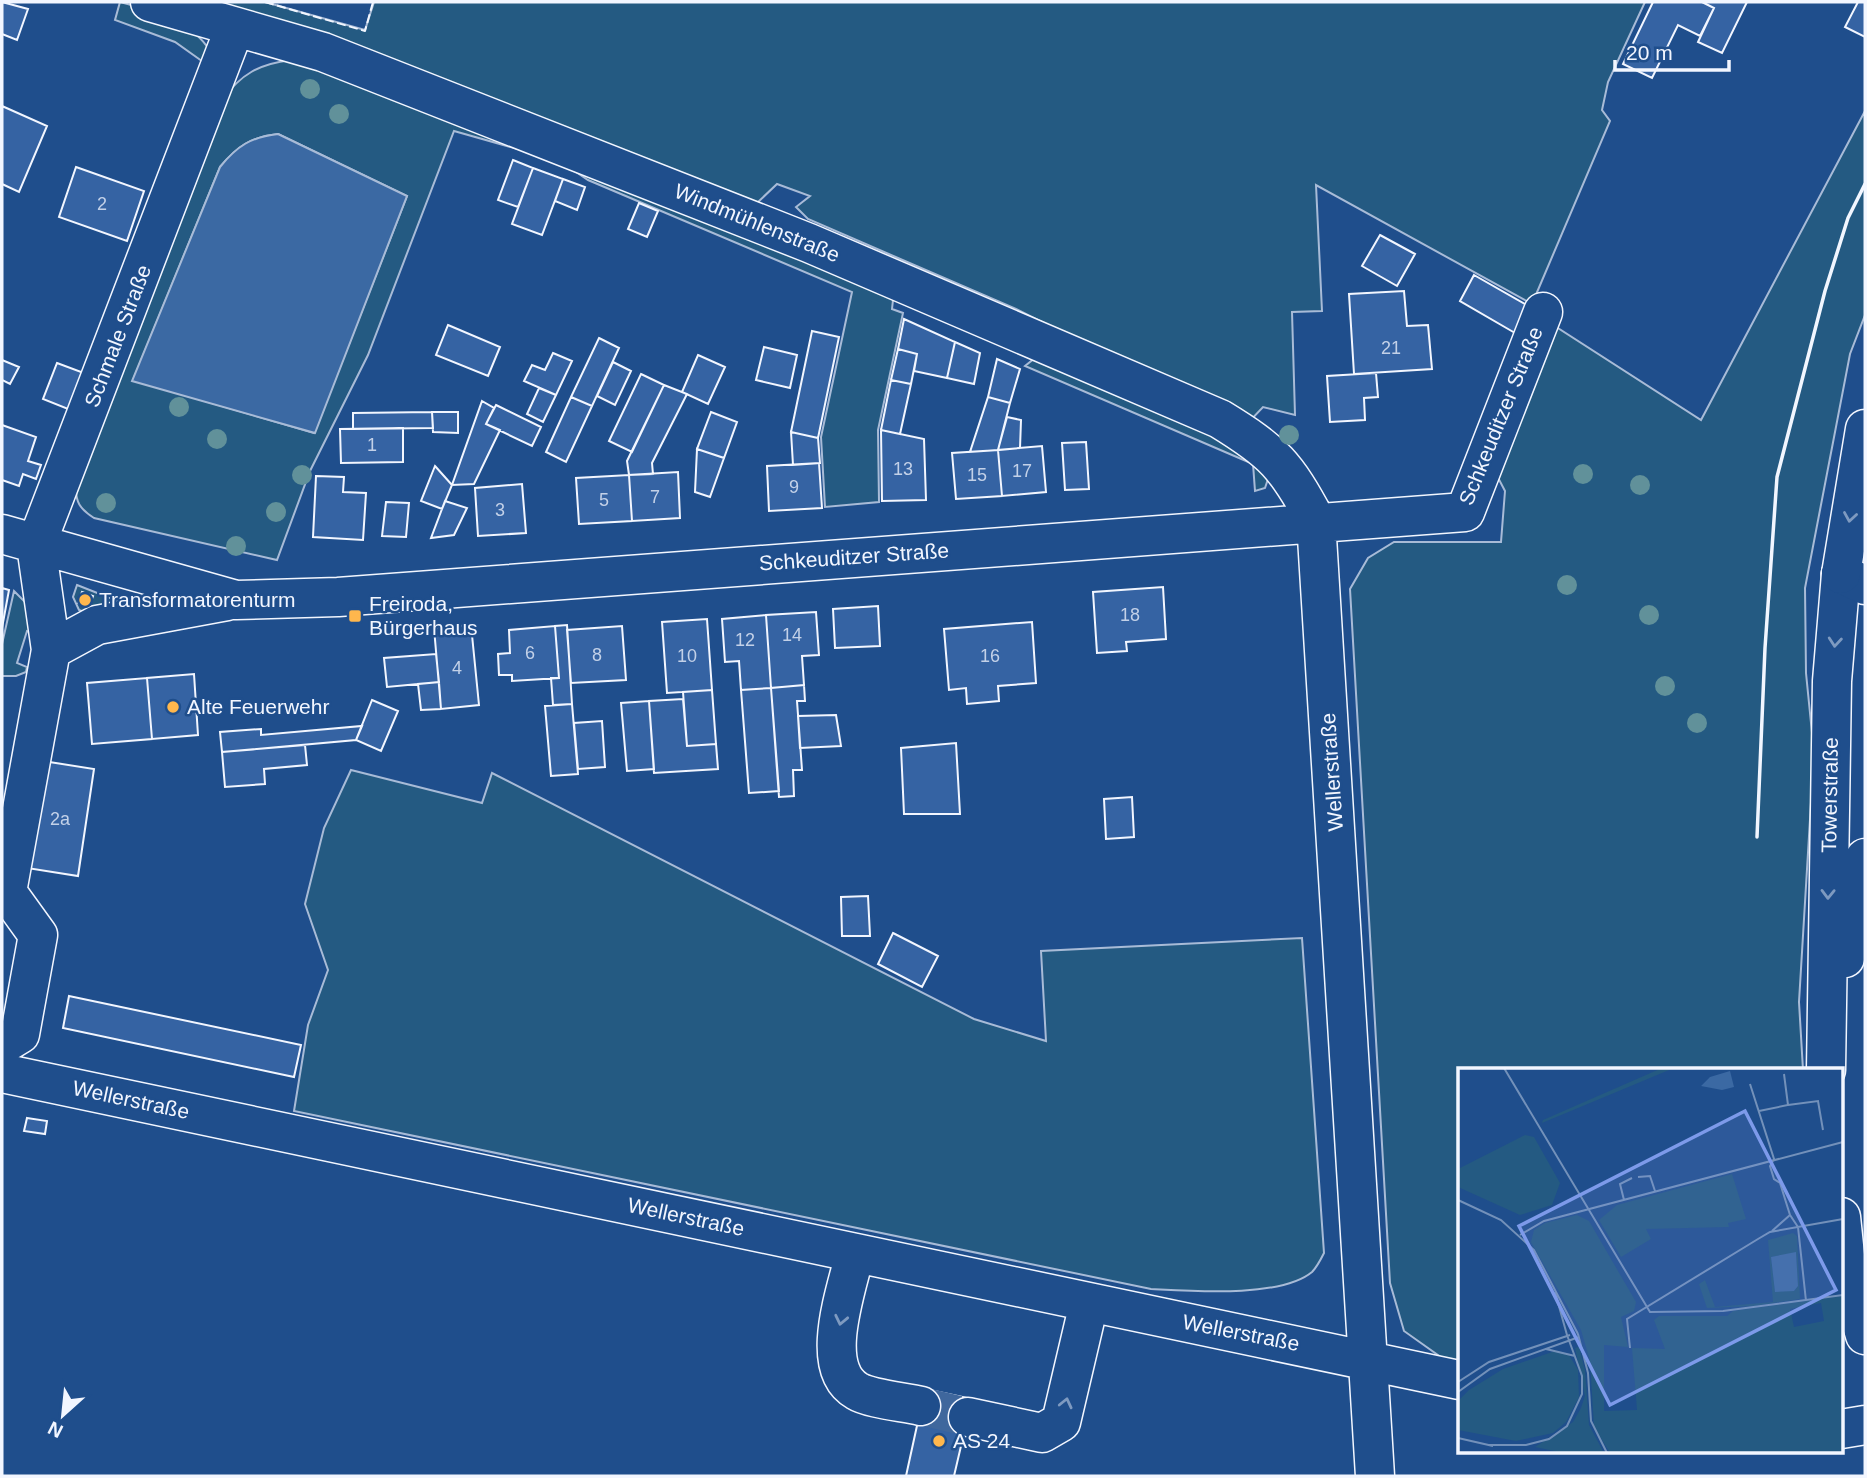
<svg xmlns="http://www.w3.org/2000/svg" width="1867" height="1478" viewBox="0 0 1867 1478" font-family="Arial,sans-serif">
<rect width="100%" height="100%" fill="#1f4e8c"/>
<path fill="#245a82" stroke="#a8bbd7" stroke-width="2" fill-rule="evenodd" d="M120,2C152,10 193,22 210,51L206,64L175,42L115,20Z
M181,2H265L365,30L374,2H1645L1608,82L1602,110L1610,121L1532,304L1316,185L1322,311L1292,312L1295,415L1263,407L1246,425L1016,309L808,219L796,207L810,196L777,184L757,203Z
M291,60L332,67L394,91L426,108L590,166L793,249L888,293L893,300L892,309L903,313L878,430L879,502L825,507L821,437L852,292L588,180L560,161L454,131L368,355L310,471L277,560L94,518C80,509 75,502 76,485L222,100C241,74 259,64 291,60ZM278,134L407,196L314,433L133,380L220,167C237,146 251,137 278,134Z
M1865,111V315L1850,354L1805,588L1806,673L1814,753L1799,1002L1803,1070H1459V1363L1445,1360L1404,1331L1390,1283L1350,589L1368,558L1394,542H1501L1505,491L1494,470L1550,323L1701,420Z
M1035,358L1227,435L1268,479L1265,488L1255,491L1253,464L1025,366Z
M77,585L133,607L90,614L79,610L73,597Z
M14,591L26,603L34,634L27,631L17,663L27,667L26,672L16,676H2V644Z
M351,770L482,803L492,773L974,1019L1046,1041L1041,951L1302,938L1324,1253C1321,1259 1317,1267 1312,1272C1281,1298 1191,1291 1151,1289L294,1111L308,1025L328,970L305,904L324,828Z"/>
<path fill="#3b69a3" stroke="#a8bbd7" stroke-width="2" d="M278,134L407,196L315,433L132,381L220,167C237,146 251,137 278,134Z"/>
<path fill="#3563a3" stroke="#f2f6ff" stroke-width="2" d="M2,2L28,9L17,40L2,34Z
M1653,2H1702L1714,8L1700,36L1678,25L1652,78L1623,64Z
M1702,2H1747L1722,53L1698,42L1714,8Z
M1858,2H1865V37L1845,27Z
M2,106L47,126L19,192L2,184Z
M513,160L533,168L518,207L498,200Z
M76,167L144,191L127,241L59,217Z
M533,168L563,179L542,235L512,224Z
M563,179L585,187L577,210L555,201Z
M639,203L658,211L647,237L628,229Z
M1380,235L1415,254L1397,286L1362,266Z
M1474,275L1530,307L1515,333L1460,301Z
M1404,291L1407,326L1428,325L1432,369L1354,374L1349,294Z
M904,319L955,342L947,378L914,371L917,354L898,349Z
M448,325L500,347L488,376L436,355Z
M812,331L839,337L818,438L791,432Z
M599,338L619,348L592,406L571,397Z
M955,342L980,353L974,384L947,378Z
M764,347L797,355L790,388L756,380Z
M898,349L917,354L911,384L891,380Z
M553,353L572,361L556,395L524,381L532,365L545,370Z
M698,355L725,367L708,404L682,392Z
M997,359L1020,369L1010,403L988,397Z
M2,360L19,367L10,384L2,380Z
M613,362L631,371L615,405L597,396Z
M57,363L92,376L78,413L43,399Z
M1376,373L1378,397L1364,398L1365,420L1330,422L1327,376Z
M641,374L664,385L632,452L609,441Z
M891,380L911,384L900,434L881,430Z
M664,385L687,394L652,463L653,474L629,475L627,461Z
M539,388L556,395L543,422L527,414Z
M571,397L592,406L566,462L546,452Z
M988,397L1010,403L998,450L970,452Z
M482,401L494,408L486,424L500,430L474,484L452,485Z
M496,405L541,427L532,446L486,424Z
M432,412L433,428L353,429V413Z
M432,412H458V433L433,432Z
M711,412L737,422L724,458L697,449Z
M1007,417L1021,420L1020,448L998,450Z
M2,425L36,437L28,461L41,465L36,479L23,474L19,486L2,480Z
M403,428V462L341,463L340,429Z
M881,430L924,439L926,500L882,501Z
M791,432L818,438L820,463L793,465Z
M1086,442L1089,489L1065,490L1062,443Z
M1042,446L1046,492L1002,496L998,450Z
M697,449L724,458L710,497L695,492Z
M998,450L1002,496L956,499L952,453Z
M819,463L822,508L769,511L767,466Z
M435,466L452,485L442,509L421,501Z
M678,472L680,518L632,521L629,475Z
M629,475L632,521L579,524L576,478Z
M316,476L344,477L343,492L366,493L363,540L313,537Z
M522,484L526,533L478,536L475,488Z
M445,501L467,508L454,535L431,538Z
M386,502L409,503L406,537L382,536Z
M1163,587L1166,639L1126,642L1127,651L1097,653L1093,592Z
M2,588L9,590L2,628Z
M82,592L93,596L89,607L78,603Z
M878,606L880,646L835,648L833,609Z
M816,612L819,655L802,656L804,685L771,688L766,615Z
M766,615L771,688L741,690L739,661L725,662L722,619Z
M707,619L712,690L667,693L662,622Z
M1032,622L1036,683L998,686L999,701L967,704L966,688L949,690L944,629Z
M471,625L479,705L441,709L434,628Z
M567,625L572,704L553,705L551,678H559L555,626Z
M555,626L559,678L512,681V675H499L498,654L510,653L509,630Z
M622,626L626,680L571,683L567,630Z
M436,654L439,682L387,687L384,658Z
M194,674L198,735L152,739L147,678Z
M147,678L152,739L92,744L87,683Z
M439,682L441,709L421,710L418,684Z
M804,685L805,701H797L802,770H793L794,796L779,797L771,688Z
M771,688L779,791L749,793L741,690Z
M712,690L716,744L687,746L683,692Z
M683,699L687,746L716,744L718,769L654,773L649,701Z
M372,700L398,711L381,751L356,740Z
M649,701L654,769L627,771L621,703Z
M572,704L578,774L551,776L545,706Z
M836,715L841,746L800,748L798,716Z
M602,721L605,767L578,769L574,723Z
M362,726L356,740L222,752L220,732L261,729V735Z
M956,743L960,814H904L901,748Z
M305,745L307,765L264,769L265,784L225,787L222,752Z
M43,761L94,769L78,876L27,868Z
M1132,797L1134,837L1106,839L1104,799Z
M868,896L870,936H842L841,897Z
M893,933L938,956L922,987L878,964Z
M69,996L301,1045L294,1077L63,1028Z
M27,1118L47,1121L45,1134L24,1131Z
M925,1389L972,1399L954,1476H906Z"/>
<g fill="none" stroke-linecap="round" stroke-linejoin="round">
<path stroke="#3f679d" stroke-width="38" stroke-dasharray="38 19" stroke-linecap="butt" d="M921,1406L968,1417"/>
<g stroke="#f2f6ff" stroke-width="41">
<path id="minor" d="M150,2L323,52L809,243L1220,419C1274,452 1286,465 1316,521L1375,1476
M2,534L236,600L338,597L1465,512L1543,312
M227,601L97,625L51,650L36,545L235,27
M1845,958L1865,858
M2,1045L20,1034L38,935L7,892L51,650
M1826,1070L1832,681L1841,574
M2,1073L1459,1380
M1841,1217L1847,1274L1865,1335
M855,1253C847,1289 817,1368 857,1391C870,1399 905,1402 921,1406
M968,1417L1042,1433L1061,1422L1089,1303
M1841,1429L1865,1425"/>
</g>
<g stroke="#f2f6ff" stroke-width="41">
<path id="major" d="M1841,574L1865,585"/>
</g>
<g stroke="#f2f6ff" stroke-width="41">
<path id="highway" d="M1841,574L1865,429"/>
</g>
<use href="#minor" stroke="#1f4e8c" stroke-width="38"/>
<use href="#major" stroke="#1f4e8c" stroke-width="38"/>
<use href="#highway" stroke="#1f4e8c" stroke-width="38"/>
<path stroke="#f2f6ff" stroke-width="2" stroke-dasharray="9 3.5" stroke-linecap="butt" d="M265,2L365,31L373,2"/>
<path stroke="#f2f6ff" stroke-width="3.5" d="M1757,837L1765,648L1777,477L1825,291L1848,218L1865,184"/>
</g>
<g fill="#61919a">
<circle cx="310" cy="89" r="10"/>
<circle cx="339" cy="114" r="10"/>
<circle cx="179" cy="407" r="10"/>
<circle cx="1289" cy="435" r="10"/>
<circle cx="217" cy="439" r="10"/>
<circle cx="1583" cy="474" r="10"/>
<circle cx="302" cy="475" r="10"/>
<circle cx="1640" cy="485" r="10"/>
<circle cx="106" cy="503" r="10"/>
<circle cx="276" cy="512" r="10"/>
<circle cx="236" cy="546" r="10"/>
<circle cx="1567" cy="585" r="10"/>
<circle cx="1649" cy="615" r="10"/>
<circle cx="1665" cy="686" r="10"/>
<circle cx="1697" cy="723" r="10"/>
</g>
<defs><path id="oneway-chevron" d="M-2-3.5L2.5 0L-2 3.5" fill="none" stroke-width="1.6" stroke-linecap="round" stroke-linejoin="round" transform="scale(1.75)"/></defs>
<g stroke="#7e9ac0">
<use href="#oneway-chevron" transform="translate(1850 517) rotate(99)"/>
<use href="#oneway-chevron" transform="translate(1835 642) rotate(95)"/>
<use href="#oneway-chevron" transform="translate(1828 894) rotate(91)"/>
<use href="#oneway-chevron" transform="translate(841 1320) rotate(102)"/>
<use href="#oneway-chevron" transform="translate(1066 1403) rotate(-77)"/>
</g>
<g fill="#ffb74d" stroke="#1f4e8c" stroke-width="2.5">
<circle cx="85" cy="600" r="7"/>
<rect x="348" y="609" width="14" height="14" rx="3.5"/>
<circle cx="173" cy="707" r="7"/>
<circle cx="939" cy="1441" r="7"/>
</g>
<g text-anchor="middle" stroke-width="5" stroke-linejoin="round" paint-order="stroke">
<g font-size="18" fill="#c3d1e8">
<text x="102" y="210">2</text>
<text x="1391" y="354">21</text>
<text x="372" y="451">1</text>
<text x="903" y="475">13</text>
<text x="1022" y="477">17</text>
<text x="977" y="481">15</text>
<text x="794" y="493">9</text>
<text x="655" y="503">7</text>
<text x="604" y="506">5</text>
<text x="500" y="516">3</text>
<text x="1130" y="621">18</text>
<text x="792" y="641">14</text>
<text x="745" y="646">12</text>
<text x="530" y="659">6</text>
<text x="597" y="661">8</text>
<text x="687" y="662">10</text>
<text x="990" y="662">16</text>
<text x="457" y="674">4</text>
<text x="60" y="825">2a</text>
</g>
<g font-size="21" fill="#f2f6ff" stroke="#1f4e8c">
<text transform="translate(757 223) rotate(22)" y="7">Windmühlenstraße</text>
<text transform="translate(118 336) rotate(-69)" y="7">Schmale Straße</text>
<text transform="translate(1501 416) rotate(-68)" y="7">Schkeuditzer Straße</text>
<text transform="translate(854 557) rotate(-4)" y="7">Schkeuditzer Straße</text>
<text transform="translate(1332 772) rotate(-94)" y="7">Wellerstraße</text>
<text transform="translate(1830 795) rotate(-89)" y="7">Towerstraße</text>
<text transform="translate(131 1100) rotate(12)" y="7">Wellerstraße</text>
<text transform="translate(686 1217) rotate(12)" y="7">Wellerstraße</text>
<text transform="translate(1241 1333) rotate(11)" y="7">Wellerstraße</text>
</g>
<g font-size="21" fill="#f2f6ff" stroke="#1f4e8c" text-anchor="start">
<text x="99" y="607">Transformatorenturm</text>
<text x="369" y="611">Freiroda,<tspan x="369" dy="24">Bürgerhaus</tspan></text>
<text x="187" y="714">Alte Feuerwehr</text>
<text x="953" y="1448">AS 24</text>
</g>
</g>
<g transform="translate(1458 1068)">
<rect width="385" height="385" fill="#1f4e8c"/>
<path d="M204,0H216L84,55L85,52ZM67,67L76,69L102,115L94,137L62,147L0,119V101ZM274,106L288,151L270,155L271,159L188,161L193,171L163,189L141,152L159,137ZM119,147L131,153L178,234L176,243L163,249L170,279L146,277V343L179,342L174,280L207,281L196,252L201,248H269L275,243L385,228V385H152L136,359L132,293L123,262L73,174L76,162L87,155ZM363,235L366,253L336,259L332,241ZM335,165L339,168L342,231L296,238L249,240L241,216L247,212L257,239L315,234L310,172ZM338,185L340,218L336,223H317L313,189ZM121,279L127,302L131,357L146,385H106L77,379L115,354L123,340L127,328L117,280ZM97,283L111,287L120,302L121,329L108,354L95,365L58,373L0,362V333L11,322L45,301Z" fill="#245a82" fill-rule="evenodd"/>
<path d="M272,3L276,19L264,22L243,18L252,9ZM338,184L340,218L336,223L317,224L313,189Z" fill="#3b69a3"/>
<path fill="none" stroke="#7391ba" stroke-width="2" d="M46,0L192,244L265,243L385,227M292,16L316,91L312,98L316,111L322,115L332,147M330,37L360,33L365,62M301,43L330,37L326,6M180,109L192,108L197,123M0,132L43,152L76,182L120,266M166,132L162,116L174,110M314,163L332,147L340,159L348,233M62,167L86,153L385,74M97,224L109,267M120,266L130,305L133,353L149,385M172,280L169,251L300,171L312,164L385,151M88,281L117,288M0,314L31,294L112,267M0,324L32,301L121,269M0,370L35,378M30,377H68L91,371L109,358L124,326V308L109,267"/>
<path fill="#7d9aea" fill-opacity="0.15" stroke="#7d9aea" stroke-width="3.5" d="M287,43L378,222L152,337L61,158Z"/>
<rect width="385" height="385" fill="none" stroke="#f2f6ff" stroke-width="3.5"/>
</g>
<rect width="1867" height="1478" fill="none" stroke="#f2f6ff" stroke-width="7"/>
<g transform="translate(63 1415) rotate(207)" stroke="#1f4e8c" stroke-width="5" paint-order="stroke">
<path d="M0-5L12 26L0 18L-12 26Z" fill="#f2f6ff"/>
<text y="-10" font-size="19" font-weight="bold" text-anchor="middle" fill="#f2f6ff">N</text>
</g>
<path d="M1615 60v10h114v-10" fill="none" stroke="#f2f6ff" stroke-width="3.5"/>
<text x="1626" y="60" font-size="21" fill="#f2f6ff" stroke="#1f4e8c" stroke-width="5" paint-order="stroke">20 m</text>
</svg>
